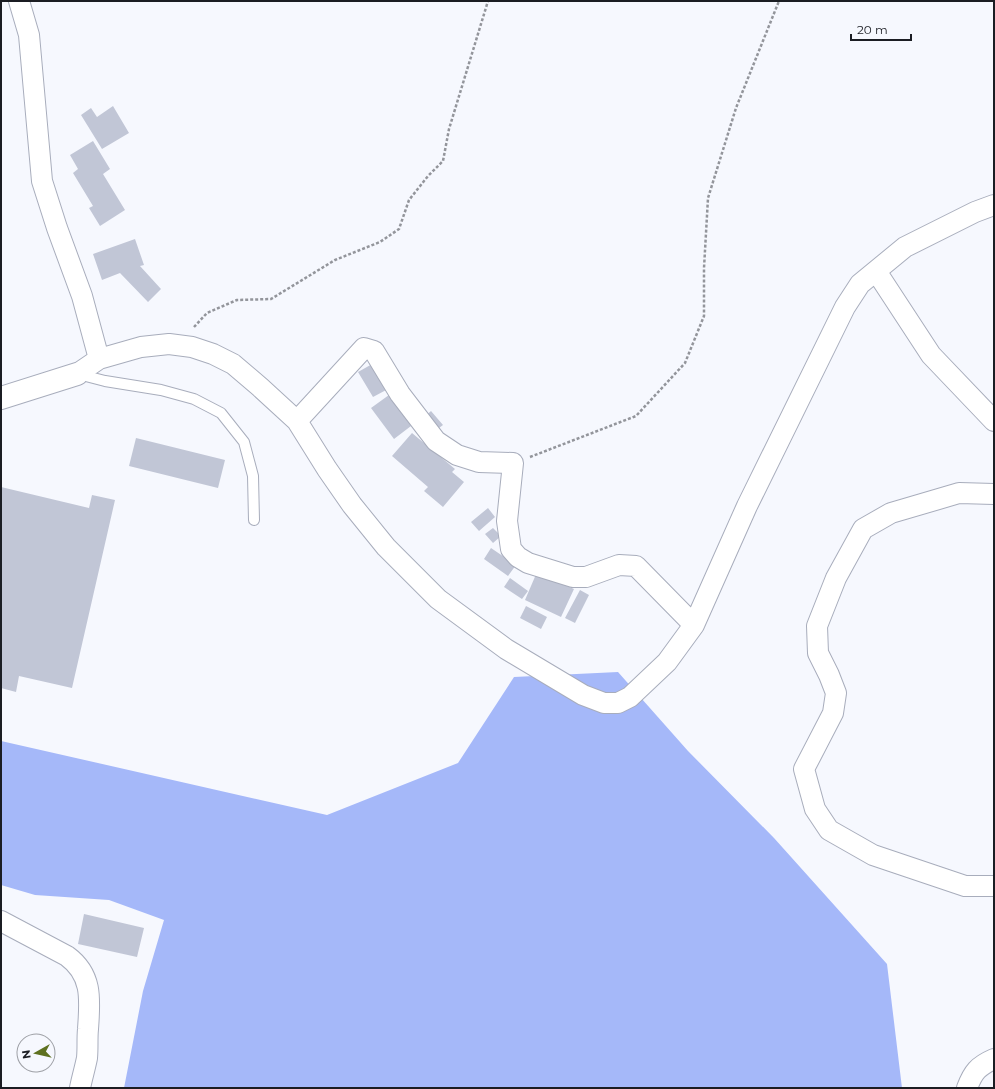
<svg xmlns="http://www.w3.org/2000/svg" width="995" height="1089" viewBox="0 0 995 1089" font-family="Montserrat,sans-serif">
<rect width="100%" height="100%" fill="#f6f8fe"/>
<path fill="#a5b8f9" d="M618,672L688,751L774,838L887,964L902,1088H124L143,991L164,920L109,900L35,895L1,885V741L327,815L458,763L514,677Z"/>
<path fill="#c1c6d6" d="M113,106L129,133L102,149L81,115L91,108L97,117Z
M93,141L110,169L103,174L125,210L100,226L89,208L93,206L73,173L78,169L70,155Z
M135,239L144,265L140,266L161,289L148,302L120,273L102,280L93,254Z
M374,363L388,389L373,397L358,372Z
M389,395L411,426L394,439L371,408Z
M431,411L443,425L435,431L423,418Z
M412,433L455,469L452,472L464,482L443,507L424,491L428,487L392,456Z
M136,438L225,460L218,488L129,466Z
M1,487L89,508L92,495L115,500L72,688L19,676L16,692L1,688Z
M488,508L495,517L479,531L471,522Z
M493,528L501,536L493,543L485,534Z
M491,548L516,565L508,576L484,559Z
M537,572L574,589L561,617L525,600Z
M510,578L528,591L522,599L504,587Z
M580,590L589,595L575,623L565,618Z
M526,606L547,617L541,629L520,618Z
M84,914L144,928L137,957L78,944Z"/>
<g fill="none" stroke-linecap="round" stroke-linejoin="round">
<g stroke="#a8adbc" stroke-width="12">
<path id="lane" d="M78,374L105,381L161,390L194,399L221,413L244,442L253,476L254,520"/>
</g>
<g stroke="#a8adbc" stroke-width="22">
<path id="street" d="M19,1L29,35L42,181L57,228L82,296L99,359L77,374
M876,271L931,355L994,421
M99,359L141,347L169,344L192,347L213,354L233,364L260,387L297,421L327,469L352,505L386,547L438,599L506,649L583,695L604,703H618L630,697L667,662L694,625L747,506L845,307L860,284L905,247L975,212L994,205
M297,421L364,348L374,351L400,394L436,441L457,455L479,462L513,463L507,521L511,549L518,557L528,563L573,577H586L619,565L636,566L694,625
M994,494L959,493L891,513L863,529L836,578L817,626L818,653L829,675L836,693L833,713L804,769L815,809L829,830L873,855L965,886H994
M1,921L67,956C93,975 90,1000 88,1029C87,1039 88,1048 87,1058C85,1068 82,1078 80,1088
M967,1088C973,1072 978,1066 994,1059"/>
</g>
<g stroke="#a8adbc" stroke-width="24">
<path id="secondary" d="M1,398L77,374"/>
</g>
<path stroke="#93959b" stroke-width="2.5" stroke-dasharray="3 2" stroke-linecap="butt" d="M194,327L207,313L237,300L271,299L335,260L380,242L399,229L409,200L428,176L443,161L449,129L488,1
M530,457L636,416L685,363L704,316V268L708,198L736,108L779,1"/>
<use href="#lane" stroke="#fff" stroke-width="10"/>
<use href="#street" stroke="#fff" stroke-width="20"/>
<use href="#secondary" stroke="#fff" stroke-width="22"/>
</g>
<rect width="995" height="1089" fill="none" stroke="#1b1d23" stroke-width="4"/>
<g transform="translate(36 1053) rotate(262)"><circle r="19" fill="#f6f8fe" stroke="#9ea0a6"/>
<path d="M0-3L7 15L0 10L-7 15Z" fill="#5e7120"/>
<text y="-6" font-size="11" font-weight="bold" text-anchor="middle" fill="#1b1d23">N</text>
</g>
<path d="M851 34v6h60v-6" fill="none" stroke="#1b1d23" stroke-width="2"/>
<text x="857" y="34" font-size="12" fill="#1b1d23" stroke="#f6f8fe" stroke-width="3" paint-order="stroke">20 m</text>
</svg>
